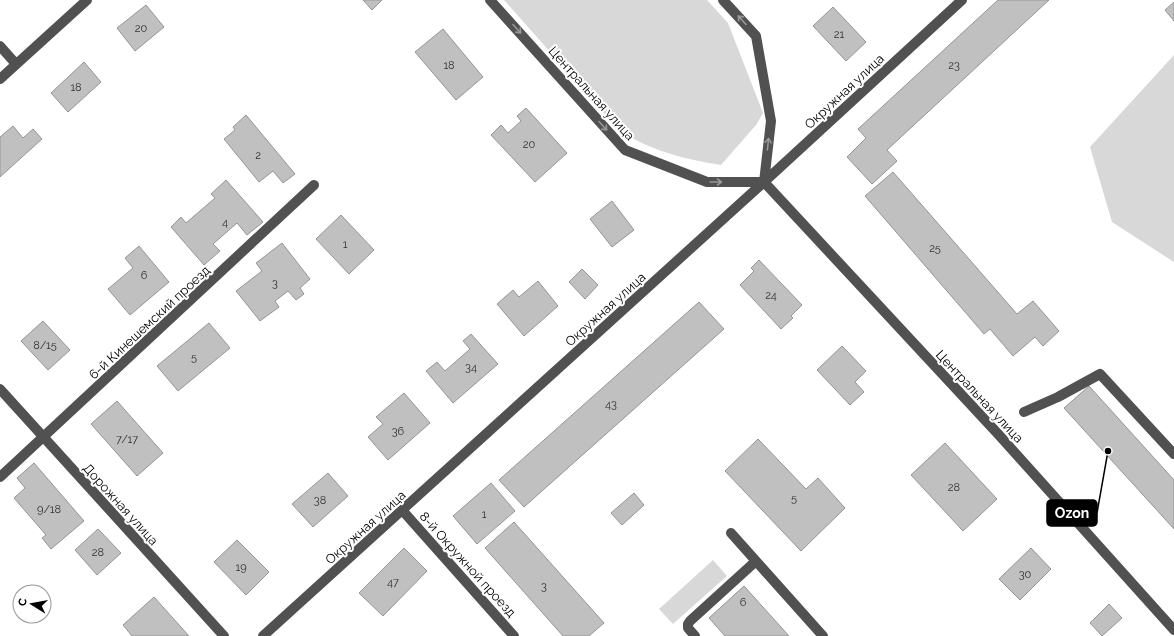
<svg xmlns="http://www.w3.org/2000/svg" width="1174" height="636" viewBox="0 0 1174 636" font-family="Raleway,sans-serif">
<rect width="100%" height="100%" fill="#fff"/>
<path fill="#d8d8d8" d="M504,0H707L728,23L763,113L756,125L721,165C684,159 652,151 620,131Z
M1174,55V262L1112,222L1090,147Z
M713,560L727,576L673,624L659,609Z"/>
<path fill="#c0c0c0" stroke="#959595" d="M363,0H382L372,10Z
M998,0H1049L887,150L897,161L872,184L847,157L866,138L858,129Z
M1174,2V21L1165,10Z
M146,5L164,27L135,51L117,28Z
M833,7L866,42L846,61L813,26Z
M443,29L483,77L456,100L415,52Z
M84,62L101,82L68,112L51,93Z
M526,108L567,153L535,182L491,135L501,125L508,133L521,121L517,116Z
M246,115L295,174L283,183L273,171L259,182L224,139L235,130L233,127Z
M13,126L23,138L33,129L42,139L0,177V137Z
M893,172L1017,314L1033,301L1059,331L1043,346L1035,337L1013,356L990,329L984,334L865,196Z
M226,180L263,222L247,235L237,223L213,244L220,251L204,265L171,227L181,217L186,223L215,198L211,194Z
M612,201L634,230L612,247L590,219Z
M341,215L374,250L349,274L316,239Z
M282,243L310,279L300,288L304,294L296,300L288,291L275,301L279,307L260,321L236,291L262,271L256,263Z
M139,246L169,282L130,315L108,289L133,268L125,258Z
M759,260L802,305L791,316L793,318L781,329L740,285L754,271L751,268Z
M582,269L598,285L585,299L569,282Z
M538,281L558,306L524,336L497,304L513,290L519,297Z
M699,302L724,329L524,507L499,480Z
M43,321L70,350L48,370L21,341Z
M209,323L230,348L178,391L157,366Z
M471,334L498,364L453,403L426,371L437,362L445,371L470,349L463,341Z
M842,346L866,371L855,382L864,392L850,405L817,370Z
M1089,386L1174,480V529L1064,408Z
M404,393L430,423L388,460L368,437L383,424L376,417Z
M117,401L163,453L137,476L91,424Z
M758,439L806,489L818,478L845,508L801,551L725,471Z
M945,443L997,499L963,531L911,475Z
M34,463L84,521L51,549L42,538L46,535L14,498L25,488L17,478Z
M328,473L348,496L313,527L292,504Z
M491,483L515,511L477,544L453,516Z
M634,493L644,505L622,525L611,513Z
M514,522L604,623L589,636H563L485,548Z
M98,529L121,553L97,575L75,550Z
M237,540L269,572L246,595L214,562Z
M404,548L427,571L383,616L359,593Z
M1031,548L1051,569L1020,600L999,579Z
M744,586L789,636H725L709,618Z
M154,597L189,636H132L123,625Z
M1109,604L1122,618L1102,636L1090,623Z"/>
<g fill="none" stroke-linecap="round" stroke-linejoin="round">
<path stroke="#515151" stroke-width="10" d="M490,0L625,150L707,182H764L999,435L1174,630
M723,0L756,36L771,121L764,182
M0,46L16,64
M0,79L87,0
M0,389L224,636
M1024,412L1058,397L1100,374L1174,454
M0,477L314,185
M402,510L514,636
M731,533L823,636
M263,636L764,182L962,0
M695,636L688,628V624L690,621L756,561"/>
</g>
<defs><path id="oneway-shaft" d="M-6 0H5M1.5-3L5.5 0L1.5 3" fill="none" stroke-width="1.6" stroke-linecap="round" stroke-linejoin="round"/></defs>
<g stroke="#979797">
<use href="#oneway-shaft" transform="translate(742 20) rotate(-132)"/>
<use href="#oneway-shaft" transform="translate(517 29) rotate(48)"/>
<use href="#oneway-shaft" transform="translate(603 126) rotate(48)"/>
<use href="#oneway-shaft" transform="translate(768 144) rotate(-84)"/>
<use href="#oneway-shaft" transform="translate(716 182)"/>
</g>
<g text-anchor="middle" stroke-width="4" stroke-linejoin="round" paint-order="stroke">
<g font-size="11" fill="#303030">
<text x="141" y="32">20</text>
<text x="839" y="38">21</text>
<text x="449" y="69">18</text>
<text x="954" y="69">23</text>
<text x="76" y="91">18</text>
<text x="529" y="148">20</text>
<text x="258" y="159">2</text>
<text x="225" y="226">4</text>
<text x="345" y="248">1</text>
<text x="935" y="252">25</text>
<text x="144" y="279">6</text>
<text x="275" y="287">3</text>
<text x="771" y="299">24</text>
<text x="45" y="349">8/15</text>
<text x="194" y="361">5</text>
<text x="471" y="371">34</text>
<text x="611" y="408">43</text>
<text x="398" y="435">36</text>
<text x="127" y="443">7/17</text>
<text x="954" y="491">28</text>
<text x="794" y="502">5</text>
<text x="320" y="504">38</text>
<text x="49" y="513">9/18</text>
<text x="484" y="518">1</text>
<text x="98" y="556">28</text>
<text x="241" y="571">19</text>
<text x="1025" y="578">30</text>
<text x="393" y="586">47</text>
<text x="544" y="590">3</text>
<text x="743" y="606">6</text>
</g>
<g font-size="13" fill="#000" stroke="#fff">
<text transform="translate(844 91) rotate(-43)" y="5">Окружная улица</text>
<text transform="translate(592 93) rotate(48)" y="5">Центральная улица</text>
<text transform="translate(605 309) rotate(-42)" y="5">Окружная улица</text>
<text transform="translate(149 322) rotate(-43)" y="5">6-й Кинешемский проезд</text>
<text transform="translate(980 396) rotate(47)" y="5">Центральная улица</text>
<text transform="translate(121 504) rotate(48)" y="5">Дорожная улица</text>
<text transform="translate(365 527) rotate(-42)" y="5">Окружная улица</text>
<text transform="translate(468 564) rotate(48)" y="5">8-й Окружной проезд</text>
</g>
</g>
<path fill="none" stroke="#000" stroke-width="1.5" d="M1108 451L1097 513"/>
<circle fill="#000" stroke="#fff" stroke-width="1.5" cx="1108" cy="451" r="4"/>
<rect fill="#000" stroke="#000" stroke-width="1.5" x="1047" y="500" width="50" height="26" rx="4"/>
<g font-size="14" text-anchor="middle" font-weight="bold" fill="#fff">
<text x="1072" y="518">Ozon</text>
</g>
<g transform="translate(32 604) rotate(281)"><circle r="19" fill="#ffffff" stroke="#999999"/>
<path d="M0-3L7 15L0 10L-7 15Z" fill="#000000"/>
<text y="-6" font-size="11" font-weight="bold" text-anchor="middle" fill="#000000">С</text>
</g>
</svg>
